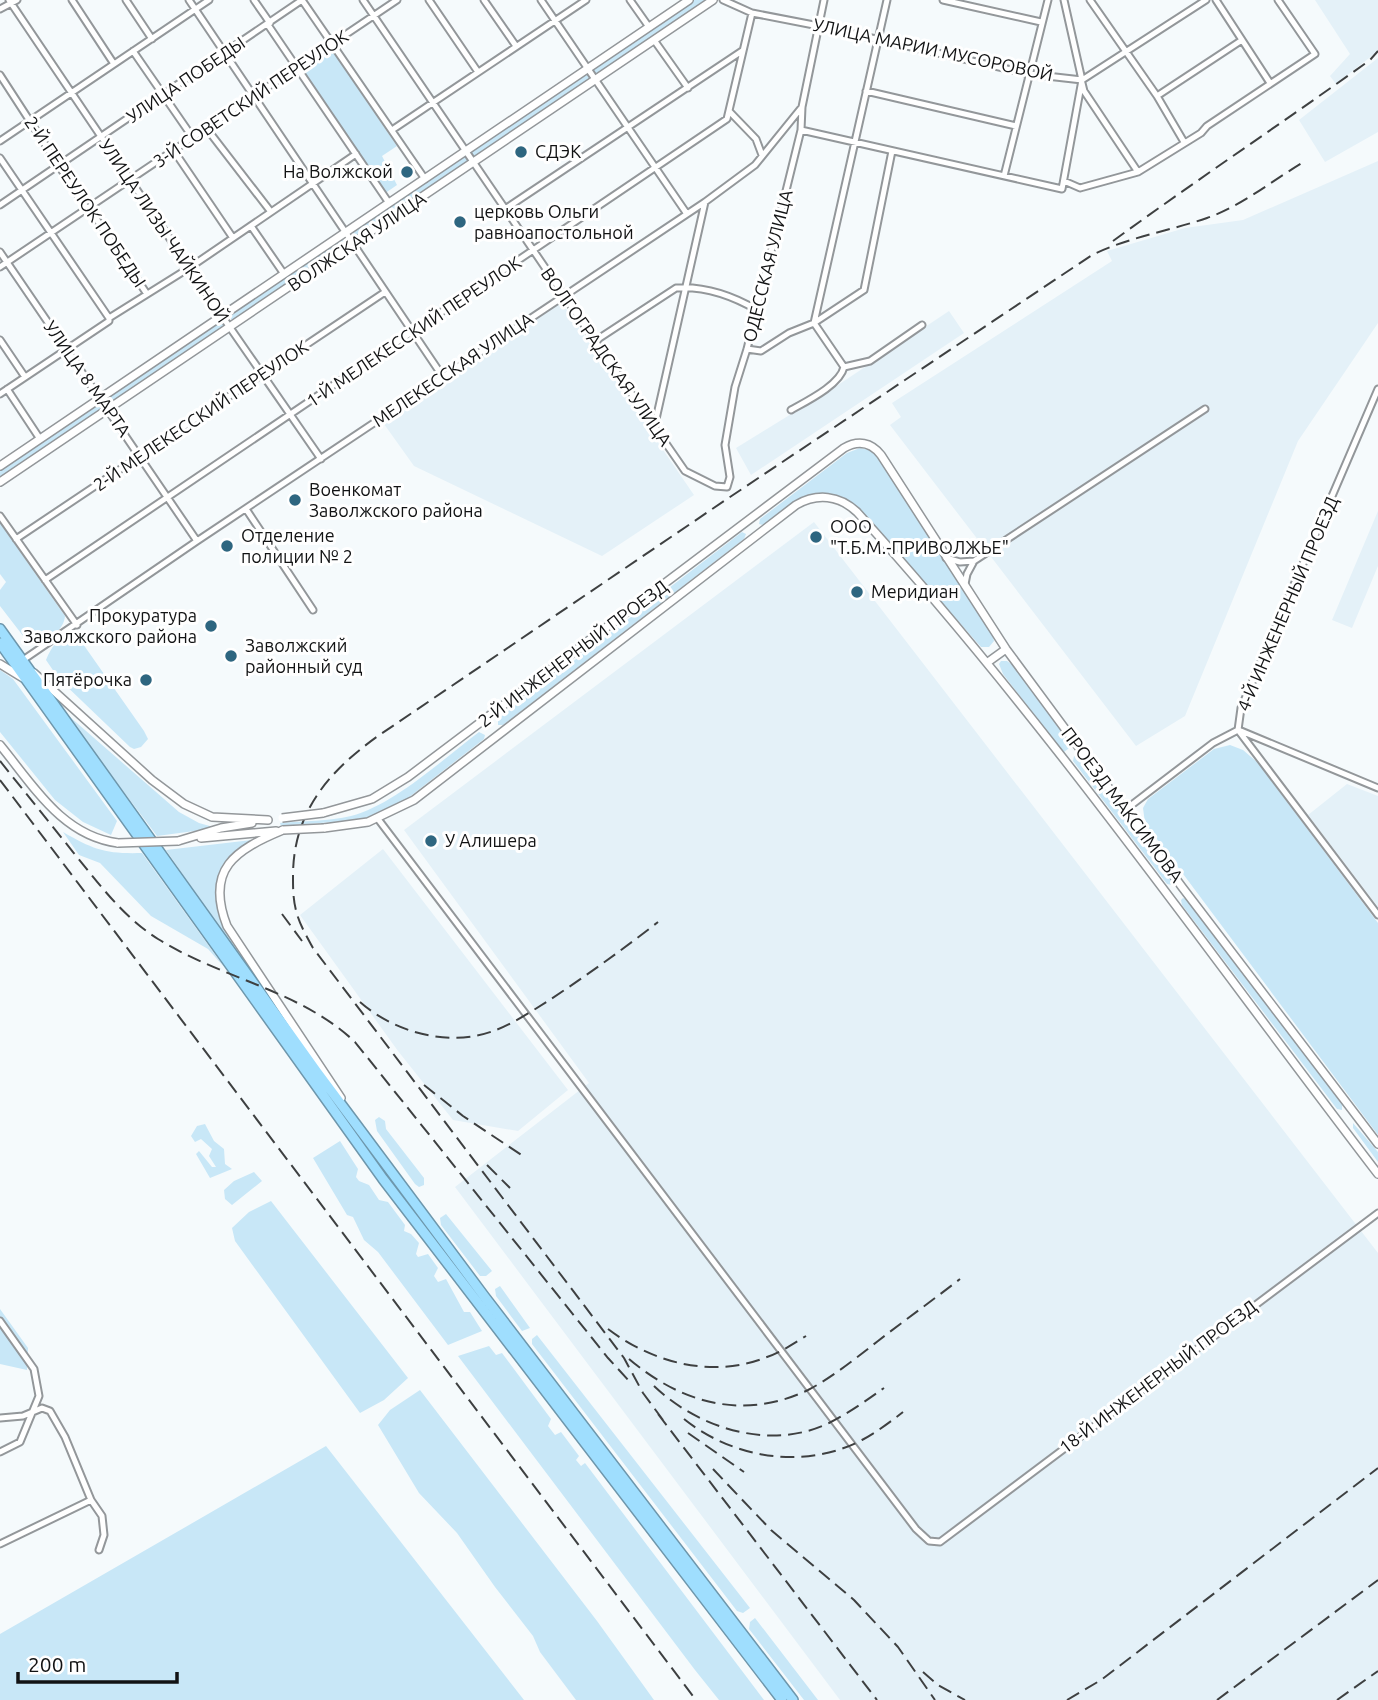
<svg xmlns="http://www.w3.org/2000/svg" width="1378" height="1700" viewBox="0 0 1378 1700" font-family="Ubuntu,sans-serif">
<rect width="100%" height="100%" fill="#f5fafc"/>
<path fill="#e4f1f8" d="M1315,0H1378V51L1336,84L1330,76L1350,54Z
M1378,58V132L1325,162L1299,120Z
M1378,161V323L1298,441L1185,716L1136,746L890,425L901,417L892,403L1112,261L1107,251L1185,228L1243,220Z
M560,300L694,495L602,556L414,466L384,424Z
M949,311L964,333L751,475L736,448L835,387Z
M1378,511V566L1352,628L1332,620Z
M814,522L1378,1253V1700H840L455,1187L589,1083L404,830Z
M1347,784L1378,796V907L1308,815Z
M383,849L568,1090L518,1131L453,1120L398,1051L300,915Z"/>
<path fill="#c8e7f7" d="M694,0H708L595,76L591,69Z
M331,49L397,146L382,156L397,185L384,194L300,70Z
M587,72L591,78L472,158L468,152Z
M465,156L468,162L356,238L352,233Z
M341,238L345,244L232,320L228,314Z
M221,320L225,325L111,402L108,396Z
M99,403L102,408L0,478V470Z
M860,448L870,450L879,457L992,634L994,641L989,647H981L860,510C823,476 795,502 763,525L759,524L760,519L847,453Z
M0,523L65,616C64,632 42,647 27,641L0,606V590L6,582L0,574Z
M742,532L746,534L744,539L503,725H498V719Z
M71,635L78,638L83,644L144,731L148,739L141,747L134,749L130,747L59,679L46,660C52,646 56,640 71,635Z
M1001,661H1007L1014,666L1072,746L1064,752L1058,746L1003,674L999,664Z
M0,670L13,679L117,821L111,835L83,822L55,800L0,732Z
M62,710L179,812L199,823L217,828L157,836Z
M479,732L485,735L484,739L408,798L373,816L359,820L281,826L280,823C303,821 329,821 351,816C394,805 443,759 479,732Z
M1230,745L1243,750L1257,762L1378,923V1135L1145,823L1143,808L1148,799L1214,749Z
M1074,756H1078L1172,880V885L1167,884L1073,761Z
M63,832C94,850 106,854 142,853L224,967L208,949L151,916L100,863L79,855Z
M261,839C227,853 206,877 220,917C225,932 236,947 243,962L166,850Z
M1183,898L1188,900L1342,1104V1110L1337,1109L1182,905L1181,900Z
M379,1117L385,1121L386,1129L424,1178V1185L419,1187L415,1184L377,1131L375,1120Z
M1353,1123L1378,1152V1162L1353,1128Z
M205,1124L214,1141L224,1149L225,1164L232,1169L210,1178L196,1154L199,1151L212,1167H216L209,1156L212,1149L201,1139L195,1142L191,1136L197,1126Z
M340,1141L358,1169L356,1177L359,1181L369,1185L379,1200L388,1202L405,1225L404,1231L411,1234L419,1243L416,1254L418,1257L428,1254L438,1268L434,1276L438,1282L446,1279L464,1312H470L482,1331L448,1345L378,1252L364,1240L353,1217L347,1215L313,1158Z
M254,1172L262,1181L232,1205L225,1199L224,1190L234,1181Z
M271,1201L408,1378L384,1400L360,1413L235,1241L232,1228L249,1212Z
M446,1214L492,1271L486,1276H480L441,1225L440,1218Z
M500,1286L530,1328L522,1331L496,1296L495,1289Z
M0,1309L28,1348L27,1370L0,1364Z
M537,1335L750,1608L743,1613L737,1611L532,1344V1339Z
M489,1346L496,1355L502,1353L551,1419L548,1426L555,1435L561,1432L579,1456L576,1460L581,1466L585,1463L764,1700H719L695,1670L458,1356Z
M420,1390L597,1621L654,1700H576L540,1652L533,1636L495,1587L457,1533L419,1493L378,1425L390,1410Z
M326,1446L524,1700H0V1634Z
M755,1618L818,1700H804L749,1629L750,1622Z"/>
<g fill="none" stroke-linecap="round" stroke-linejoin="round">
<g stroke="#93979a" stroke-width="9">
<path id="street" d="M9,0L222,316L321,459
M72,0L114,64
M126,0L152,39
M189,0L443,377
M254,0L270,23
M363,0L595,341L685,471L715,486L727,487L730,477L725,445L735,387L747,349L801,130L802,107L824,0
M429,0L478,72
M484,0L516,46
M541,0L687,214
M630,0L649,27
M723,0L752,13L819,26L1029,74L1082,80L1206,0
M943,0L1041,22
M1090,0L1157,96L1184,142
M1216,0L1270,83
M0,9L17,0
M268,25L389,203
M654,40L688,88
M133,51L193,138
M0,75L85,206L91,211L147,294
M1082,83L1084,91L1138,172
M866,91L1016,126
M1157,96L1242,40
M729,111L756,139L762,155
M207,129L271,212
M392,130L586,0
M801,130L1062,189L1082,80L1064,0
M0,141L209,0
M174,151L233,238
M0,158L109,318
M1004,176L1048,0
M1064,181L1080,188L1138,172L1201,133L1207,126L1315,54L1278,0
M0,205L302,0L425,179
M505,209L742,51
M251,226L284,274
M0,252L197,541
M0,267L397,0
M0,340L25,377
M595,341L676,288C704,286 733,296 757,310
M747,349L761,351L789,333L814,323L864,290L892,151
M844,367L814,323L887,0
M7,389L40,439
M0,394L109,321V318L189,268L356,154
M791,410C807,401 840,385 844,367L870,361L922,325
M654,428L705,202
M246,509L313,610
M0,516L77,625
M16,539L385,292
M946,558L960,562L974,561
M45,580L727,119L752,13
M965,584L967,574L974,561L1205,409
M23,660L197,541L705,202L755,165L802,107
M1238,730L1241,708L1378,389
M1238,730L1378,915
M1241,731L1378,788
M1125,810L1213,743L1238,730
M378,819L916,1529L929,1541L940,1542L1378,1213
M0,1321L34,1369L39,1396L20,1442L0,1452
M0,1418L23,1416L42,1408L50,1411L65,1437L91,1500L102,1516L104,1535L99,1550
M0,1544L91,1500"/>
</g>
<g stroke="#93979a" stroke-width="10">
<path id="secondary" d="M0,466L689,0
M0,482L713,0
M988,662L1006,649
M0,664L23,678
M34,673L152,780L184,804L212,817L268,820
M0,745C33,785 62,836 118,843
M323,813L372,799L408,777L844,448C858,440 871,442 881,455L1006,649L1182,887L1378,1144
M324,828L368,822L414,800L796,505C817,493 839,495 857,512C1046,720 1207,951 1378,1174
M283,830C235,850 205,869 227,926L341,1098
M201,838L276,831
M178,841L221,828L252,823"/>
</g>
<g stroke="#6e97ac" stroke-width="12">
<path id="highway" d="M0,629L317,1072L484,1296L793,1700
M0,643L383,1179L782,1700"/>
</g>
<use href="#street" stroke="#fff" stroke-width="5"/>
<use href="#secondary" stroke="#fff" stroke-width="7"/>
<use href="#highway" stroke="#9fdefe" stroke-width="9"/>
<path stroke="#3e4041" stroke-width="2" stroke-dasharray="14 7" stroke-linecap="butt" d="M1113,241C1198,179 1285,121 1370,60L1378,51
M0,761C24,791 49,822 73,852C99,884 123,917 158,939C222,979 300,990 355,1042L608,1358L630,1382
M0,780L696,1700
M282,914L302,941
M360,1002C395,1033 451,1048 496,1030C514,1023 532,1011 548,1001C586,976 622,950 658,922
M424,1085L463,1116L526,1158
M487,1165L510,1188
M608,1329C653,1363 713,1379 767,1357C781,1352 793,1344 806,1336
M629,1359C681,1403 743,1421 808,1390C833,1377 856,1358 878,1341C905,1320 933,1300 960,1279
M654,1386C699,1429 771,1451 829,1423C849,1413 867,1400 884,1388
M658,1414L877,1700
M684,1419C734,1459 805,1470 862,1440C877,1432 890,1422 903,1412
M663,1420L643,1393L624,1358L313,948C307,937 300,925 297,914C293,901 293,889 293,876C293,812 329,771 378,736L724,501L1092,255C1129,237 1169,231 1207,218C1241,206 1272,181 1302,163
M688,1433L744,1472
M713,1469L771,1530L854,1600L898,1647L935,1700
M923,1672L938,1685L965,1700
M1067,1700L1101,1680L1378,1468
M1217,1700L1378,1580
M1337,1700L1378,1671"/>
<g stroke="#93979a" stroke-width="10" stroke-linecap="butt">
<path id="secondary-bridge" d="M282,818L323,813
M283,830L324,828
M118,843L178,841"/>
</g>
<use href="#secondary-bridge" stroke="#fff" stroke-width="7"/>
</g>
<g fill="#2e6680" stroke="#fff" stroke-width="2.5">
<circle cx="521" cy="152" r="7"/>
<circle cx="407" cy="172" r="7"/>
<circle cx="460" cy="222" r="7"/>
<circle cx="295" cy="500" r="7"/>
<circle cx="816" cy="537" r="7"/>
<circle cx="227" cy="546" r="7"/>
<circle cx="857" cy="592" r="7"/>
<circle cx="211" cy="626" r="7"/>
<circle cx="231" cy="656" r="7"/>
<circle cx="146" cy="680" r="7"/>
<circle cx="431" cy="841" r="7"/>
</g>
<g text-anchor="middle" stroke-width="6" stroke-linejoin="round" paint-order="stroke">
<g font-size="18" fill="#121314" stroke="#fff">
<text transform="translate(933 50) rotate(12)" y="6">УЛИЦА МАРИИ МУСОРОВОЙ</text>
<text transform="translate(186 80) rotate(-34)" y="6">УЛИЦА ПОБЕДЫ</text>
<text transform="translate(251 99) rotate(-34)" y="6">3-Й СОВЕТСКИЙ ПЕРЕУЛОК</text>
<text transform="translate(85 202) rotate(56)" y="6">2-Й ПЕРЕУЛОК ПОБЕДЫ</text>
<text transform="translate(164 231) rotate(56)" y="6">УЛИЦА ЛИЗЫ ЧАЙКИНОЙ</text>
<text transform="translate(357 242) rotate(-34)" y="6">ВОЛЖСКАЯ УЛИЦА</text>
<text transform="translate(768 266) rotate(-76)" y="6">ОДЕССКАЯ УЛИЦА</text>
<text transform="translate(414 332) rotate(-34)" y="6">1-Й МЕЛЕКЕССКИЙ ПЕРЕУЛОК</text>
<text transform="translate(606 357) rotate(55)" y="6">ВОЛГОГРАДСКАЯ УЛИЦА</text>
<text transform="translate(453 370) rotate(-34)" y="6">МЕЛЕКЕССКАЯ УЛИЦА</text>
<text transform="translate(87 379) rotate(55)" y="6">УЛИЦА 8 МАРТА</text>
<text transform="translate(201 416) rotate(-34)" y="6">2-Й МЕЛЕКЕССКИЙ ПЕРЕУЛОК</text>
<text transform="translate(1288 604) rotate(-67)" y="6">4-Й ИНЖЕНЕРНЫЙ ПРОЕЗД</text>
<text transform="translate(573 654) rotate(-37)" y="6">2-Й ИНЖЕНЕРНЫЙ ПРОЕЗД</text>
<text transform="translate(1122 805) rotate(53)" y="6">ПРОЕЗД МАКСИМОВА</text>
<text transform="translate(1158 1377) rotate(-37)" y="6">18-Й ИНЖЕНЕРНЫЙ ПРОЕЗД</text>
</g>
<g font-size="18" fill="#121314" stroke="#fff" text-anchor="start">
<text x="535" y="158">СДЭК</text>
<text x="393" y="178" text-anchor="end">На Волжской</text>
<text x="474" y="218">церковь Ольги<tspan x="474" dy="21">равноапостольной</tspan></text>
<text x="309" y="496">Военкомат<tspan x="309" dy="21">Заволжского района</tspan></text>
<text x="830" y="533">ООО<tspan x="830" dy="21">"Т.Б.М.-ПРИВОЛЖЬЕ"</tspan></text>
<text x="241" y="542">Отделение<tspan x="241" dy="21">полиции № 2</tspan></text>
<text x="871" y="598">Меридиан</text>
<text x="197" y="622" text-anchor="end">Прокуратура<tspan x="197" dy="21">Заволжского района</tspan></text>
<text x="245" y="652">Заволжский<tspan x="245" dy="21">районный суд</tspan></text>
<text x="132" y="686" text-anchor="end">Пятёрочка</text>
<text x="445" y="847">У Алишера</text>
</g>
</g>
<path d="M18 1672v10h159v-10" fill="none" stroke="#121314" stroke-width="3.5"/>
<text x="28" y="1672" font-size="21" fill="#121314" stroke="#ffffff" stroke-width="5" paint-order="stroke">200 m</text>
</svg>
